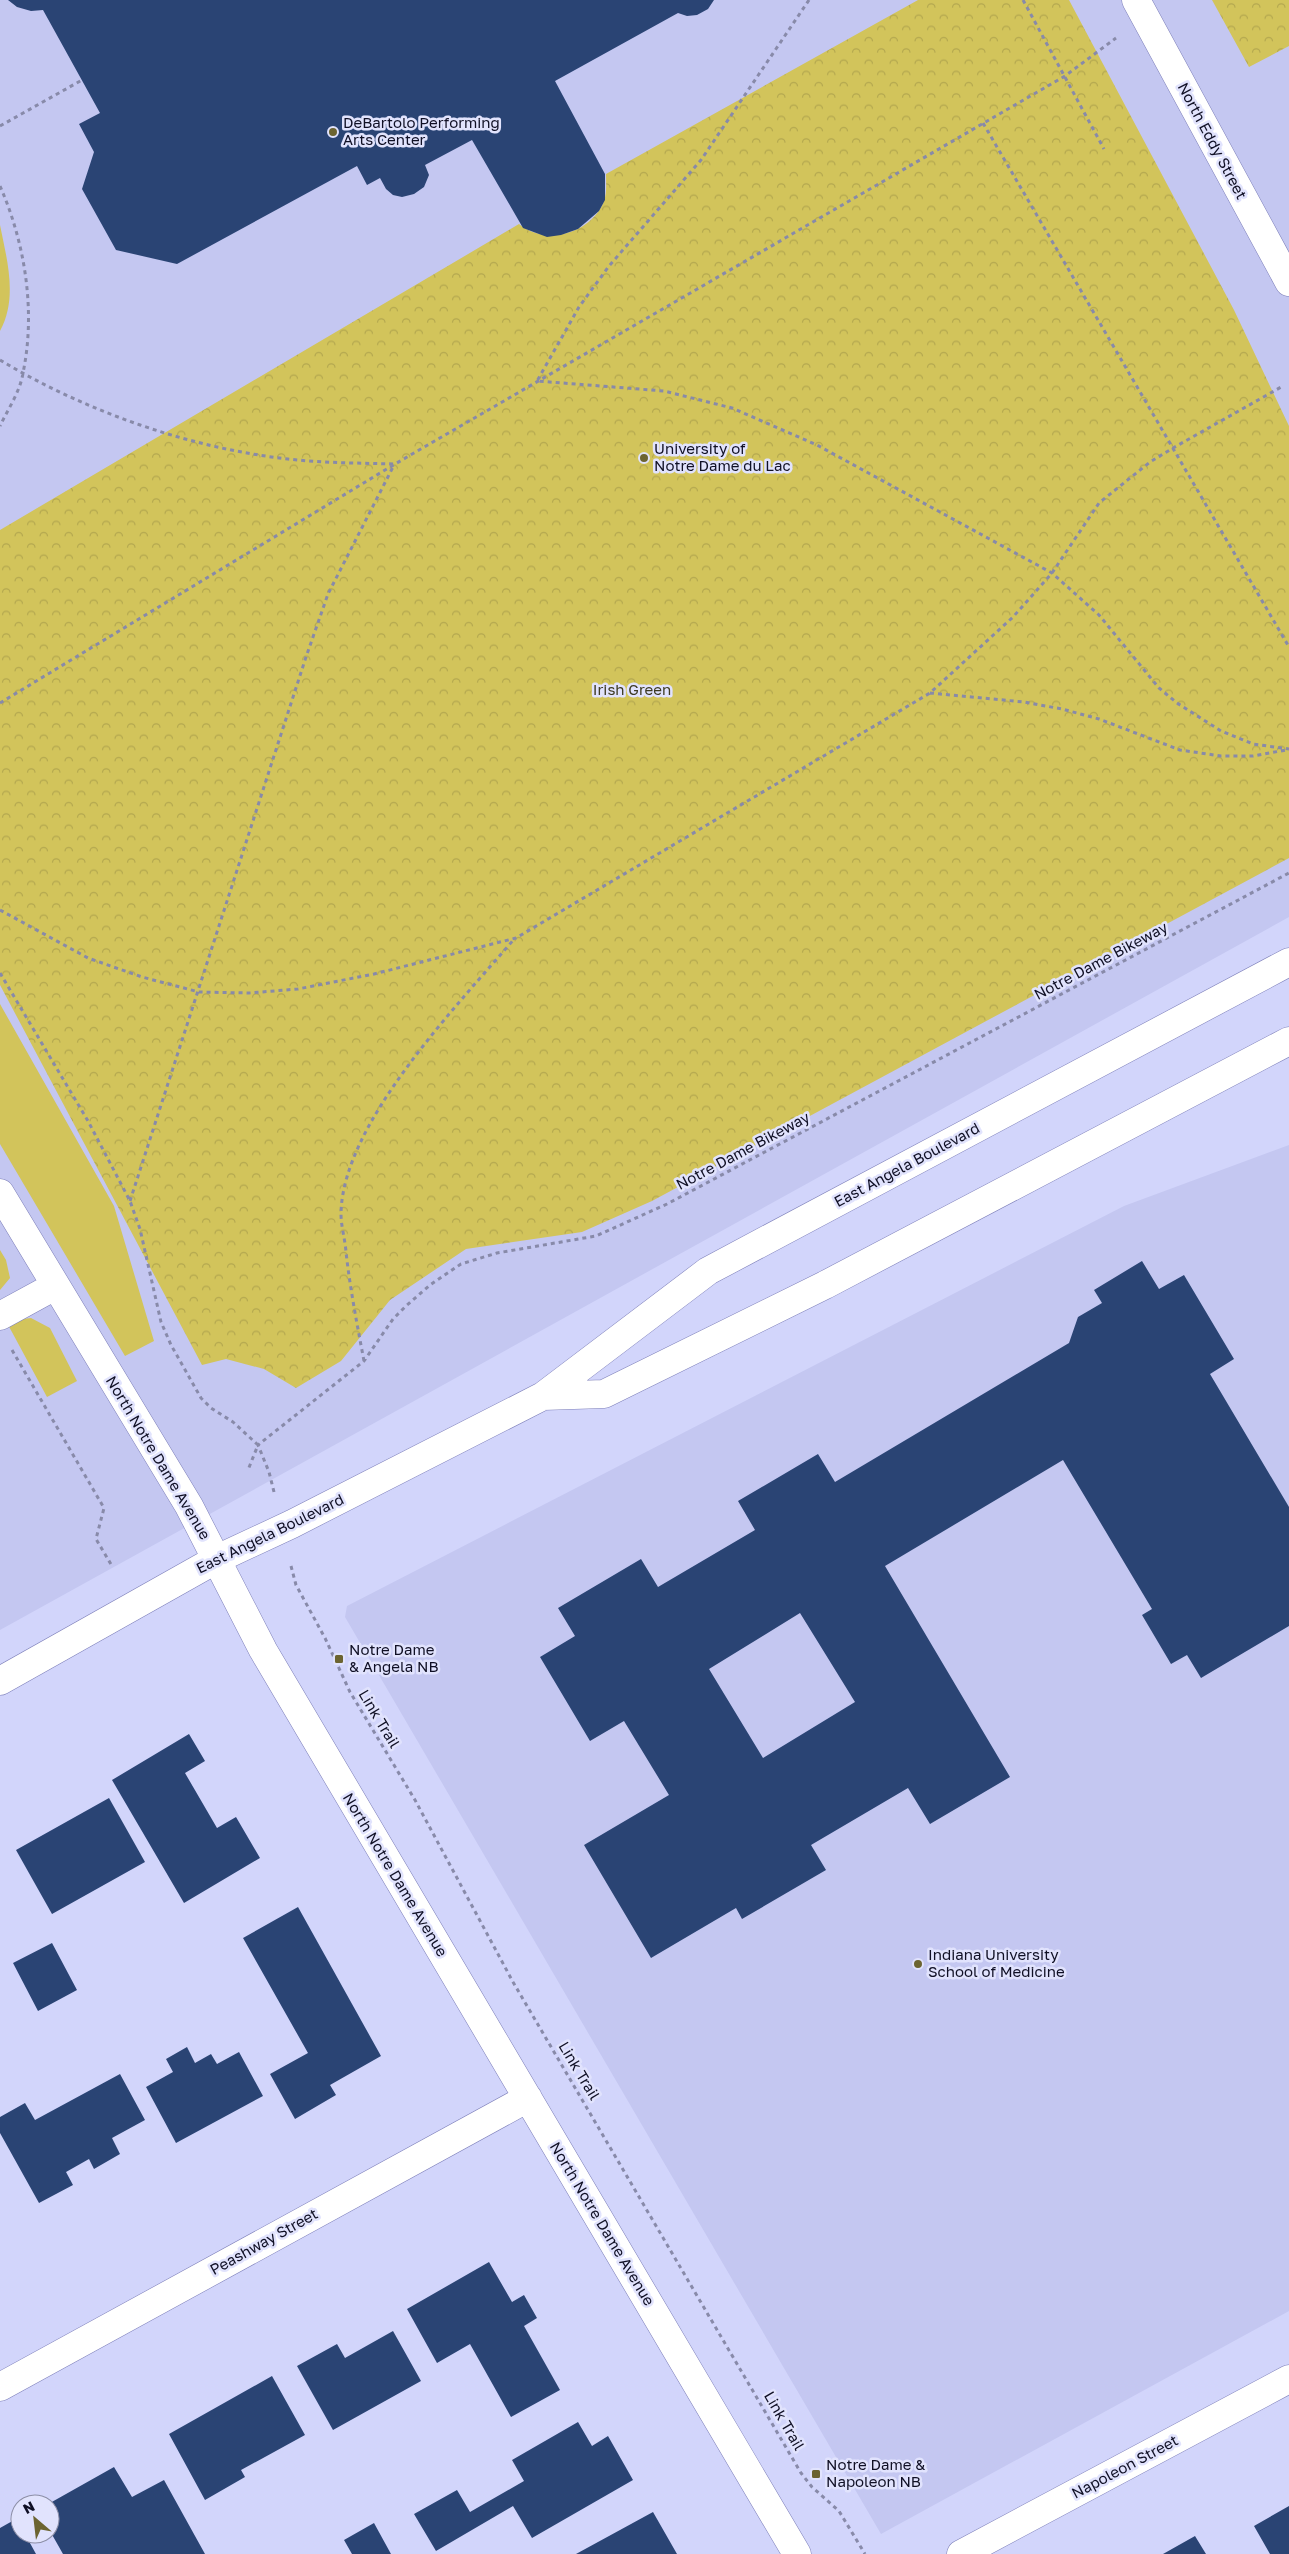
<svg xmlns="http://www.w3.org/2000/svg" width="1289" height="2554" viewBox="0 0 1289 2554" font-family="'Golos Text',sans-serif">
<defs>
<pattern id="park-crowns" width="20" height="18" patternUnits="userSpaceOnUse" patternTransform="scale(1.25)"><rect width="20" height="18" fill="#d2c45b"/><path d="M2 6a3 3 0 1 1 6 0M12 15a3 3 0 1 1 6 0" fill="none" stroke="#b3a74f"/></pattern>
</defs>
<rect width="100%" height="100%" fill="#d2d5fb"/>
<path fill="#c4c7f1" d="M0,0H1289V917L0,1630Z
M1289,1145V2311L881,2534L345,1617L347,1606L1124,1206Z"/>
<path fill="#d2c45b" d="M0,225C7,260 18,298 0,331Z
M0,1004L114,1206L154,1341L125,1356L0,1144Z
M0,1250L6,1260L10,1278L0,1290Z
M31,1318L50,1328L77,1381L47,1397L6,1321Z"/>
<path fill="url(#park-crowns)" d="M918,0H1069L1234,310L1289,426V858L652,1201L582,1232L466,1249L390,1300L341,1361L296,1388L264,1369L226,1359L202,1365L0,985V530L519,224C546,246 591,234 604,201C607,193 606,183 606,174Z
M1212,0H1289V46L1249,67Z"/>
<path fill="#2a4474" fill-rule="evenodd" d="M8,0H714L708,9L697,15L687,16L678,13L555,81L605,174V200L599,211L578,229L561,235L547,237L523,228L472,140L425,165L429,175L424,187L414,194L402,197L393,195L386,189L380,178L367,185L357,166L177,264L116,250L82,189L94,152L79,124L100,113L43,10L31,11L17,7Z
M1142,1261L1159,1289L1184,1275L1234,1359L1210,1374L1289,1507V1626L1201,1678L1187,1655L1171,1664L1142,1615L1152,1609L1063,1460L885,1566L1010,1777L930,1824L908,1788L811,1845L826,1870L742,1919L736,1908L651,1958L584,1845L669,1795L624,1721L590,1741L540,1657L575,1636L558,1608L641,1559L658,1587L755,1530L738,1501L818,1454L835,1482L1069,1343L1078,1317L1102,1303L1094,1290ZM800,1613L855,1702L763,1758L709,1669Z
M189,1734L205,1761L185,1773L217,1828L236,1817L260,1858L184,1903L112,1780Z
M109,1798L145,1862L52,1914L16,1850Z
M298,1907L381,2056L330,2085L336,2095L295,2119L270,2074L308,2053L243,1938Z
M52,1943L77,1990L38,2011L13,1963Z
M187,2047L195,2063L211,2054L217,2064L239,2052L263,2096L176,2143L146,2087L173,2072L166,2059Z
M120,2074L145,2120L112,2138L120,2154L94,2169L89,2159L66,2172L73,2185L39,2203L0,2133V2117L25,2103L35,2120Z
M489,2262L512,2302L524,2295L537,2318L524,2326L560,2390L511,2417L470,2344L437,2363L407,2309Z
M393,2331L421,2381L333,2430L297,2366L337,2344L345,2358Z
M272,2376L305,2435L241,2470L245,2477L205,2500L169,2434Z
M578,2422L592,2446L608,2436L633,2480L532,2538L513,2506L436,2551L414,2514L457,2490L470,2512L524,2481L512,2460Z
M114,2467L132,2497L164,2480L205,2554H63L50,2531L52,2522L50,2503Z
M1289,2506V2554H1270L1254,2526Z
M653,2512L677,2554H576Z
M16,2519L20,2525V2534H25L36,2554H0V2528Z
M374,2523L391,2554H352L344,2540Z
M1195,2536L1206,2554H1163Z"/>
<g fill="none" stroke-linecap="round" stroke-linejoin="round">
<g stroke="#7d7fb9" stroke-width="29">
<path id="minor" d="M1136,0L1289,282
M0,1193L189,1506L263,1650L797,2554
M0,1316L55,1286
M0,2387L528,2098
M961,2554L1289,2379"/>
</g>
<g stroke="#7d7fb9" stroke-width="29">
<path id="major" d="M543,1396L604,1394L825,1285L1289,1041
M0,1681L217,1559L292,1524L543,1396L708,1271L1289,962"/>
</g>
<path stroke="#888aa9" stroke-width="3" stroke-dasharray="4 4" stroke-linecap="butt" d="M809,0L701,160L609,266L579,307L537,381L664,391L732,408L817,445L1052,573L1099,615L1159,688L1177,703L1221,731L1253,744L1289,749
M1023,0L1104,149
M983,123L1289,647
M0,126L82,80
M0,186C25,243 36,311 23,373C20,392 8,409 0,426
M0,360C85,411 189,448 288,459C323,463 359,463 394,464
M930,693L1024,702L1062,709L1099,719L1180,750L1221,756H1253L1286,750
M0,703L395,464L1065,76L1116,38
M0,910L88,958L142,977L199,992L249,993L298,989L374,974L516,938L930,693L1013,617L1052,573L1099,503L1150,462L1173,448L1283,386
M0,973L88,1121L130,1201L140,1229L161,1322L171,1345L201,1398L211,1408L233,1422L258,1445L248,1470
M130,1201L306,657L328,594L394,465
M12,1350L104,1508L96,1539L112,1566
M364,1361C357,1324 350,1288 346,1252C345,1239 341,1226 341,1214C342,1123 459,1004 515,938
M274,1492L269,1472L258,1445L364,1361L393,1319L406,1306L430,1285L461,1264L497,1253L596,1236L667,1204L1289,873
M291,1566L296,1585L325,1638L350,1692L415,1800L513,1982L801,2473L812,2487L839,2511L865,2554"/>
<use href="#minor" stroke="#fff" stroke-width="28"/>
<use href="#major" stroke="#fff" stroke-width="28"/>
</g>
<g fill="#6c6431" stroke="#e1e3fd" stroke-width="2">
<circle cx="333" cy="132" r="5"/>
<circle cx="644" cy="458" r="5"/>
<rect x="334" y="1654" width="10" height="10" rx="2.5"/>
<circle cx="918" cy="1964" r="5"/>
<rect x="811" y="2469" width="10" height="10" rx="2.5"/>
</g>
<g text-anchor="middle" stroke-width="5" stroke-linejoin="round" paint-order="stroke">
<g font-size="15" fill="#101025" stroke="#e1e3fd" text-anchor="start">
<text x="343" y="128">DeBartolo Performing<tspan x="343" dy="17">Arts Center</tspan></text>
<text x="654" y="454">University of<tspan x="654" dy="17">Notre Dame du Lac</tspan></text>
<text x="349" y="1655">Notre Dame<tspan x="349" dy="17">&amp; Angela NB</tspan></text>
<text x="928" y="1960">Indiana University<tspan x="928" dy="17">School of Medicine</tspan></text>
<text x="826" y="2470">Notre Dame &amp;<tspan x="826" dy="17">Napoleon NB</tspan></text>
</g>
<g font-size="15" fill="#101025" stroke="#e1e3fd">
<text transform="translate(1212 141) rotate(62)" y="5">North Eddy Street</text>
<text transform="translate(1101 961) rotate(-28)" y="5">Notre Dame Bikeway</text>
<text transform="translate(743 1151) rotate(-28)" y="5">Notre Dame Bikeway</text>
<text transform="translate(907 1165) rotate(-28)" y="5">East Angela Boulevard</text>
<text transform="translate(158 1458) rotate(59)" y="5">North Notre Dame Avenue</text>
<text transform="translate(270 1534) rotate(-26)" y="5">East Angela Boulevard</text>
<text transform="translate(379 1719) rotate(59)" y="5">Link Trail</text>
<text transform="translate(395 1875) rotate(59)" y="5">North Notre Dame Avenue</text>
<text transform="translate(579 2071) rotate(59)" y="5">Link Trail</text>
<text transform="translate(602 2224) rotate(59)" y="5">North Notre Dame Avenue</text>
<text transform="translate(264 2242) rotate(-29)" y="5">Peashway Street</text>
<text transform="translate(784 2421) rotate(60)" y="5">Link Trail</text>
<text transform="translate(1125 2467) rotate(-28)" y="5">Napoleon Street</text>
</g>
<g font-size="15" fill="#3d3a22" stroke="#e1e3fd">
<text x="632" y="695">Irish Green</text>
</g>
</g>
<g transform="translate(35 2519) rotate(332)"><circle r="24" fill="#e1e3fd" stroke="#8d8fa7"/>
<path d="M0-4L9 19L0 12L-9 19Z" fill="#6c6431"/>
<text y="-8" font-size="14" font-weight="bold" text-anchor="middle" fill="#101025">N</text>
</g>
</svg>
